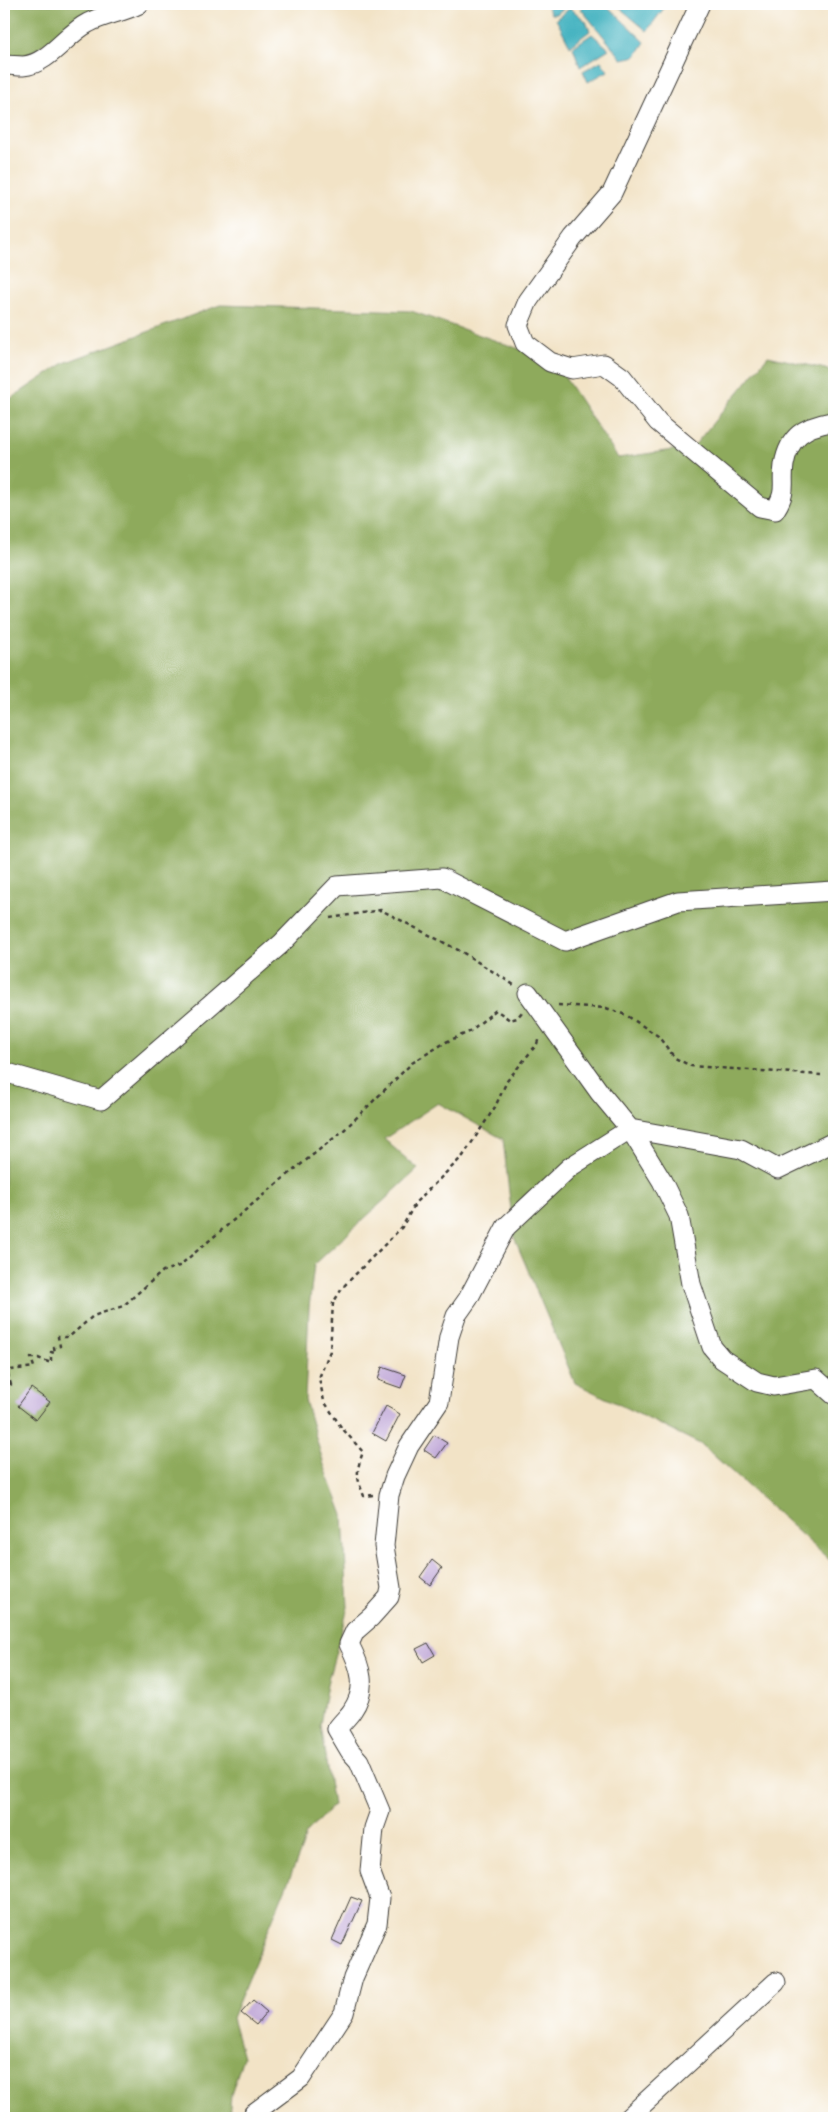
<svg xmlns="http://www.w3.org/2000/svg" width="838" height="2122" viewBox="0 0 838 2122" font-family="Itim,sans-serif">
<rect width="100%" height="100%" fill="#fff"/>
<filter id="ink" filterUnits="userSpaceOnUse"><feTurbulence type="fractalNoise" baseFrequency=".02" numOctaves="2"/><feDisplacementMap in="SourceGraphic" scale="10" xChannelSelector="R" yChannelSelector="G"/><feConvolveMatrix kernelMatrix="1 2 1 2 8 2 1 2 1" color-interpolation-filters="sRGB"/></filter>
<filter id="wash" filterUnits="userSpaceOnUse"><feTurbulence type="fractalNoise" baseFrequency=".0096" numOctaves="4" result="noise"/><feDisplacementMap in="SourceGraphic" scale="20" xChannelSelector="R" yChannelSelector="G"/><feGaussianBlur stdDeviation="1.12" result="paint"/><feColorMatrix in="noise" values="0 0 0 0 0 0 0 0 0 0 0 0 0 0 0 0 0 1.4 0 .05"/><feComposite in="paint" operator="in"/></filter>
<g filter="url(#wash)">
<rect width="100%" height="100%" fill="#f2e3c6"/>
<path fill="#8eaa5c" stroke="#55633c" d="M4,4H103L4,71Z
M220,305L411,311L554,361L618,458L693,447L768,356L834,371V1564L702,1445L575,1383L514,1237L503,1139L438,1103L384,1139L418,1169L314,1265L309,1308L305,1400L324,1465L343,1515L348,1607L327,1684L320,1725L333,1805L306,1834L302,1848L232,2018L243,2057L231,2095L229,2118H4V403L64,363Z"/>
<path fill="#46b4c1" stroke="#31686e" d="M546,4H568L557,14H551Z
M586,4H605L645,42L636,56L622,59L581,9Z
M615,4H667L647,31Z
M570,8L586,21L590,31L570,46L556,19Z
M592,34L609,49L580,67L573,47Z
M601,61L608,71L588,82L583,71Z"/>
<g id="blocks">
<path fill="#c2abd9" d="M382,1367L406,1375L401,1388L378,1380Z
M31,1388L50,1402L36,1420L18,1406Z
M386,1406L400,1414L386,1441L372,1433Z
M434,1435L447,1443L436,1458L424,1450Z
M432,1560L442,1568L430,1585L420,1577Z
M428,1643L435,1655L423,1662L416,1649Z
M351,1897L362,1901L342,1945L332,1940Z
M253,2000L267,2012L256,2025L241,2013Z"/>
</g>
</g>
<g filter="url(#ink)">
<use href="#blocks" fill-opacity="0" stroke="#3c3a36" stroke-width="1"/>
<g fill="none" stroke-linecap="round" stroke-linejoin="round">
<g stroke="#3c3a36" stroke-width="21">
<path id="minor" d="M700,4L612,193L573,238L528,301L518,325L525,343L550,362L572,369L604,364L622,377L658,422L760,507L775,510C788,490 781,486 784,465C789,436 804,427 831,422L834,424
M4,65C10,65 17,66 23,66C49,64 66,34 88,23C103,15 123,12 139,4
M528,993L600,1093L630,1129L662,1181L679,1216L691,1284L712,1347L722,1359L757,1382L774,1386L816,1379L834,1395
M4,1072L101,1100L281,944L337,886L442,878L565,941L678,901L834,891
M254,2113L301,2078L344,2013L353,1978L377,1924L380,1898L370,1871L374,1828L380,1811L359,1761L350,1751L337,1729C342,1722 348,1717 352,1711C368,1688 361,1667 349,1644L355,1631L371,1617L389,1597L391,1588L384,1546L389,1495L395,1476L409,1446L439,1402L449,1337L456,1316L468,1299L506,1227L570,1167L630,1129L741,1149L778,1169L834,1142
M628,2118L776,1982"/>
</g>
<path stroke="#3c3a36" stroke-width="2.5" stroke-dasharray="4 4" stroke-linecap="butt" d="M330,918L381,910L462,952L514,985
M558,1005L606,1008L626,1015L658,1036L675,1058L691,1066L821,1075
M4,1389L11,1385L8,1374L11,1370L34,1367L31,1358H38L51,1363V1352L55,1353L54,1347L60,1346L58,1337H69L93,1316L123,1306L163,1271L179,1266L280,1181L344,1130L412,1063L446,1042L469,1032L496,1010L510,1020L517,1018L522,1012
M373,1495L364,1496C356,1477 356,1471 363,1452L341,1427L324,1401L319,1378L330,1351L333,1303L343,1287L402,1227L416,1202L463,1156L495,1107L507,1081L537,1044L539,1037"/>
<use href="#minor" stroke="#fff" stroke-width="19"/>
</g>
</g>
<rect width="838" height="2122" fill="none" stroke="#fff" stroke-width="20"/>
</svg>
